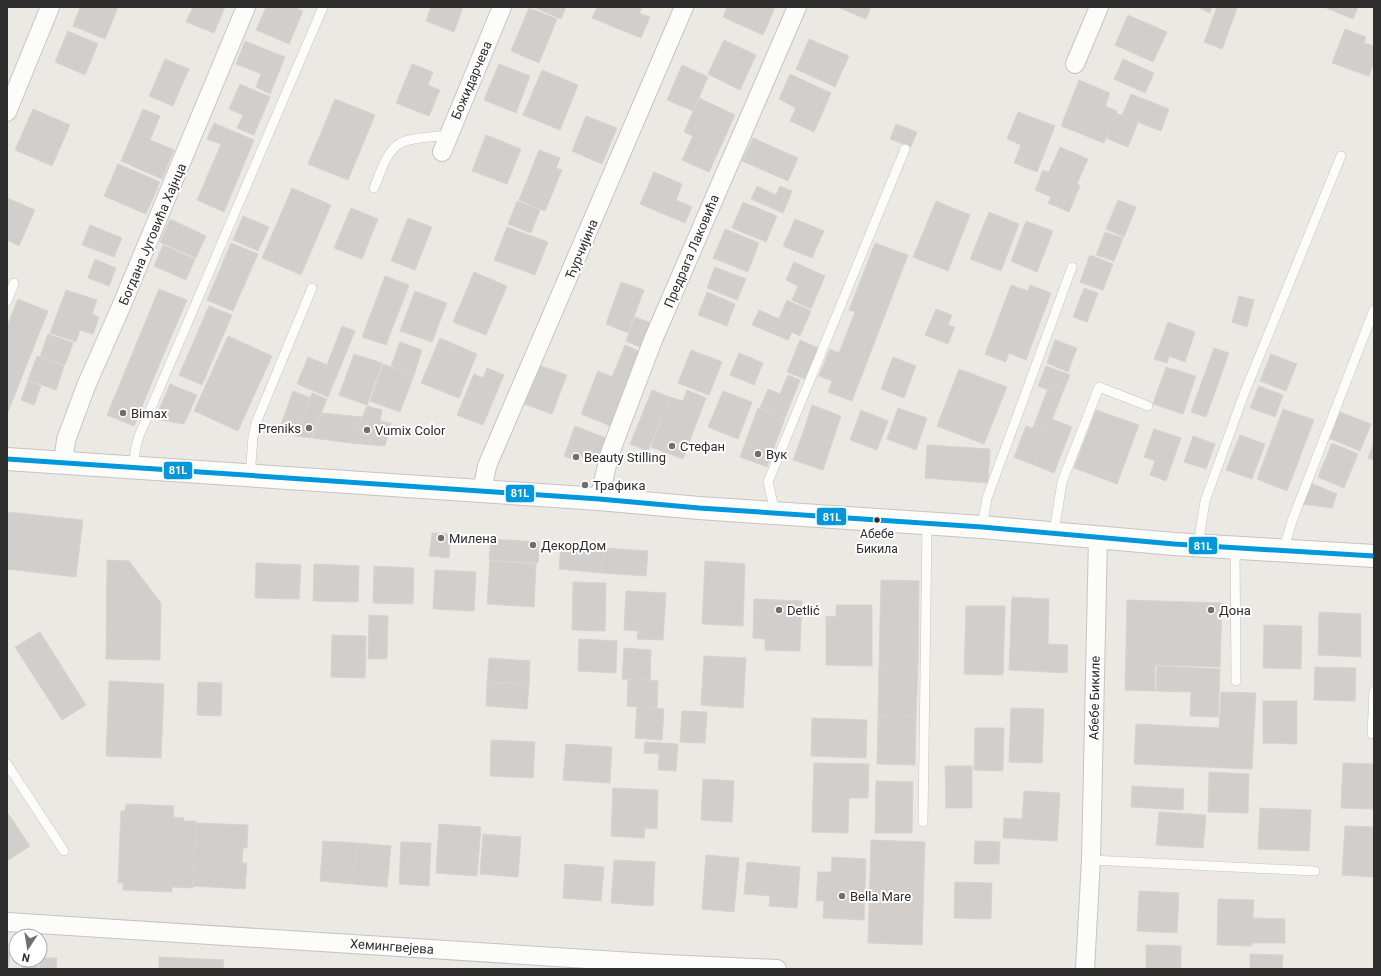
<svg xmlns="http://www.w3.org/2000/svg" width="1381" height="976" viewBox="0 0 1381 976" font-family="Roboto,sans-serif">
<rect width="100%" height="100%" fill="#ece8e4"/>
<path fill="#d1cecb" stroke="#d7d4d0" d="M80,7H118L105,39L73,26Z
M193,7H225L214,33L186,22Z
M266,7H294L303,11L289,44L256,30Z
M431,7H463L454,32L426,21Z
M533,7H566L561,19Z
M597,7H642L639,13L650,17L641,38L592,18Z
M727,7H775L763,35L723,17Z
M837,7H871L866,19Z
M1197,7H1212L1210,13Z
M1217,7H1231L1237,9L1222,49L1204,42Z
M1324,7H1358L1353,19Z
M529,8L557,19L539,63L511,51Z
M1128,15L1167,32L1153,62L1115,45Z
M1345,29L1366,37L1364,43L1374,46V62L1369,76L1332,63Z
M68,31L98,44L85,75L55,62Z
M809,39L849,56L835,87L796,69Z
M724,40L756,55L740,90L708,74Z
M245,41L285,57L270,94L256,87L261,74L236,64Z
M165,59L189,69L173,106L149,96Z
M1123,59L1154,73L1145,93L1114,79Z
M412,64L433,72L428,85L440,90L429,116L396,103Z
M499,64L530,76L516,113L484,100Z
M682,65L708,77L693,111L667,100Z
M542,70L578,85L560,130L523,115Z
M790,74L831,93L814,132L790,121L796,108L779,99Z
M1079,80L1110,93L1105,106L1117,111L1104,143L1061,126Z
M240,84L270,97L254,135L237,128L243,115L229,109Z
M1131,94L1169,109L1161,131L1122,116Z
M699,98L735,115L709,172L682,160L693,136L684,132Z
M335,99L375,115L348,180L308,164Z
M33,109L70,125L52,166L15,150Z
M143,109L160,116L150,140L174,150L162,179L121,161Z
M1018,112L1055,126L1037,172L1014,163L1021,145L1007,139Z
M1116,113L1138,122L1128,147L1106,138Z
M586,116L617,128L602,164L572,151Z
M214,123L254,140L224,212L197,200L221,144L207,139Z
M896,124L917,132L911,147L890,139Z
M486,135L521,149L507,184L472,171Z
M753,138L798,158L788,181L742,161Z
M1060,147L1088,159L1077,184L1080,186L1069,212L1048,203L1051,197L1035,190L1043,170L1049,172Z
M539,150L560,158L556,168L562,170L545,211L519,200Z
M118,164L160,182L146,214L104,196Z
M654,172L682,184L676,200L692,207L685,223L640,204Z
M757,186L776,195L780,186L792,191L783,213L751,199Z
M292,188L331,205L301,275L262,258Z
M7,198L35,210L19,246L7,240Z
M1118,200L1136,207L1124,237L1106,229Z
M517,201L540,210L531,233L508,224Z
M936,201L970,215L948,271L913,257Z
M743,202L777,216L766,242L732,228Z
M351,208L378,219L362,259L334,248Z
M989,212L1019,224L1001,271L970,259Z
M243,216L269,227L258,251L233,240Z
M408,218L432,227L415,270L391,261Z
M170,219L206,236L196,258L160,242Z
M795,219L824,231L812,258L783,246Z
M1026,221L1053,231L1037,272L1011,261Z
M90,225L122,238L114,257L82,245Z
M507,227L548,242L535,275L494,260Z
M725,229L759,243L748,272L713,258Z
M1105,232L1123,238L1114,261L1096,255Z
M231,243L258,254L233,311L207,300Z
M875,243L908,255L852,401L828,392L832,381L819,376L830,349L839,353L855,312L849,310Z
M163,245L195,259L186,280L154,266Z
M1090,255L1113,264L1103,290L1080,282Z
M95,259L116,268L109,286L88,278Z
M794,262L825,276L811,309L792,300L798,286L786,280Z
M715,267L746,279L737,300L707,288Z
M474,272L507,286L486,335L453,322Z
M385,276L409,285L386,345L362,337Z
M621,282L644,290L628,333L606,324Z
M1011,285L1028,291L1030,285L1051,293L1026,360L1009,353L1006,362L985,354Z
M1084,288L1098,293L1087,322L1073,317Z
M159,289L187,300L160,363L133,352Z
M66,290L97,300L92,314L99,317L93,334L80,330L76,342L50,333Z
M415,291L447,303L432,342L400,331Z
M707,292L735,304L727,326L698,315Z
M1239,296L1254,300L1247,327L1232,322Z
M18,299L48,311L8,412L7,411V326Z
M787,300L811,311L800,336L792,332L788,340L752,325L759,310L779,319Z
M209,306L232,315L202,385L179,375Z
M936,309L952,315L948,325L955,327L948,344L925,335Z
M635,317L651,323L642,348L626,341Z
M1168,322L1195,332L1185,362L1169,356L1167,363L1154,359Z
M342,326L355,331L328,397L297,384L308,357L327,365Z
M48,334L73,343L65,365L40,357Z
M228,336L272,356L238,431L194,411Z
M440,338L477,354L459,398L421,383Z
M800,340L820,349L807,380L787,372Z
M1055,340L1077,348L1068,372L1047,363Z
M400,342L422,350L414,375L391,366Z
M625,345L643,353L630,384L612,377Z
M1214,348L1229,353L1206,417L1191,412Z
M691,350L722,362L709,395L678,383Z
M133,352L160,363L134,426L107,415Z
M739,353L763,363L754,385L730,375Z
M354,354L382,363L367,405L339,395Z
M1271,354L1297,364L1286,391L1260,381Z
M37,356L64,366L56,390L28,380Z
M893,357L916,366L904,398L881,389Z
M383,364L414,375L400,412L370,401Z
M539,365L567,375L552,414L524,404Z
M1046,366L1070,375L1064,389L1050,383L1048,390L1038,386Z
M1166,367L1196,376L1183,414L1153,404Z
M487,368L504,375L483,425L457,415L474,374L483,378Z
M959,369L1007,387L984,444L937,426Z
M598,371L630,384L613,427L581,414Z
M788,375L800,380L785,418L760,408L768,389L780,394Z
M28,381L41,386L34,405L21,400Z
M1050,383L1064,389L1048,430L1034,425Z
M170,384L197,395L184,424L155,419Z
M1259,386L1283,395L1275,417L1250,408Z
M652,390L670,397L648,451L630,444Z
M687,390L706,398L683,459L651,447L670,397L683,401Z
M293,391L311,398L296,436L279,430Z
M723,391L752,402L738,439L708,427Z
M312,393L327,399L311,438L296,436Z
M812,405L841,416L832,443L803,433Z
M367,406L382,410L380,421L391,423L385,446L351,443Z
M758,408L785,418L767,467L740,457Z
M898,408L927,418L916,450L887,439Z
M1283,409L1314,420L1287,491L1257,479Z
M861,410L888,421L877,450L850,440Z
M1096,410L1139,425L1117,484L1074,468Z
M1340,412L1371,424L1360,451L1329,438Z
M322,413L362,417L351,443L312,438Z
M1052,419L1072,427L1054,473L1034,465Z
M1034,425L1048,430L1034,465L1014,457L1026,426L1032,428Z
M575,426L606,438L597,462L581,456L579,461L564,456Z
M1154,429L1181,438L1166,481L1150,475L1155,461L1144,457Z
M803,433L832,443L823,470L793,460Z
M1240,435L1265,444L1252,479L1226,470Z
M1193,436L1215,444L1206,469L1184,462Z
M1374,442V460L1368,458Z
M1332,443L1358,454L1344,488L1318,477Z
M927,445L990,449L988,483L925,478Z
M1311,483L1337,494L1332,508L1302,504Z
M7,512L83,520L76,577L7,569Z
M432,533L451,534L449,558L429,556Z
M491,539L539,542L538,563L489,560Z
M561,544L604,548L602,573L559,569Z
M604,548L648,551L646,576L602,573Z
M107,560L129,561L161,603L160,660L106,659Z
M490,561L536,564L534,607L487,604Z
M705,561L745,564L743,626L702,624Z
M256,563L301,565L299,599L255,598Z
M314,564L359,566L358,602L313,601Z
M374,566L414,568L413,604L373,603Z
M435,570L476,572L474,611L433,609Z
M881,580L919,581L918,667L879,666Z
M573,582L606,583L605,631L572,630Z
M626,591L666,593L663,640L637,639L638,631L624,630Z
M1012,597L1049,599L1048,644L1068,645L1067,673L1009,670Z
M754,599L802,601L800,651L765,650V639L753,638Z
M1127,600L1222,603L1220,667L1155,665V691L1125,690Z
M836,605H872V666L826,665V616L836,617Z
M966,606H1005L1003,675L964,674Z
M1319,612L1361,614V657L1318,655Z
M369,615L388,616L387,659H368Z
M1264,625L1302,626L1301,669L1263,668Z
M40,632L86,705L62,720L15,647Z
M332,635L366,636L365,678L331,677Z
M579,639L617,641L616,673L578,671Z
M624,648L651,650L650,680L622,679Z
M704,656L746,658L743,708L701,705Z
M489,658L530,661L529,685L487,682Z
M879,666L918,667L916,716L878,715Z
M1157,666L1220,669L1218,717L1190,716L1191,692L1156,691Z
M1315,667L1356,668L1355,701L1314,700Z
M628,679L658,681L657,709L627,706Z
M109,681L164,684L161,758L106,756Z
M198,682L222,683L221,716L197,715Z
M487,682L529,685L527,709L486,706Z
M1221,692L1256,693L1252,769L1134,764L1136,724L1219,728Z
M1263,701H1297V744L1263,743Z
M637,707L664,709L662,740L635,738Z
M1011,708L1044,709L1042,763L1009,762Z
M682,711L707,712L705,743L680,742Z
M878,715L916,716L915,765L877,764Z
M812,718L867,720L866,758L811,756Z
M975,728H1004L1003,771L974,770Z
M491,740L535,742L533,778L490,776Z
M645,742L678,744L676,771L658,770L659,754L644,753Z
M566,744L612,747L610,783L563,780Z
M814,763L869,764L868,798H849L848,833L812,832Z
M1343,763L1374,764V809L1341,808Z
M945,766H972V808H946Z
M1209,772L1249,774L1248,813L1208,812Z
M703,779L734,781L732,822L701,820Z
M876,781L913,782L912,833H875Z
M1132,786L1184,789L1183,810L1131,807Z
M613,788L658,790L657,829L645,828L644,838L611,836Z
M1024,791L1060,793L1057,841L1003,838L1004,818L1022,819Z
M126,804L174,806L173,817L184,818V821H196L193,888L172,887V892L123,890V883H118L121,811H125Z
M1260,808L1311,810L1309,851L1258,849Z
M7,812L30,846L7,861Z
M1159,812L1206,815L1203,848L1156,845Z
M196,823L248,825L247,848H243L242,863H247L245,889L193,886Z
M439,824L481,827L477,876L436,873Z
M1345,826L1374,827V877L1342,875Z
M483,834L521,837L518,877L480,874Z
M871,840L925,842L922,945L868,943Z
M323,841L357,843L353,884L320,881Z
M975,841L1000,842L999,864H974Z
M401,842L431,843L429,886L399,884Z
M357,843L391,846L387,887L353,884Z
M706,855L739,858L734,912L702,909Z
M832,857L866,859L864,920L823,918L824,901H816L818,872H831Z
M614,860L655,862L653,906L611,903Z
M747,862L800,867L797,908L769,906L770,896L744,894Z
M565,864L604,867L601,901L563,898Z
M955,882L992,883L991,919L954,918Z
M1139,891L1179,893L1177,933L1137,931Z
M1218,899L1254,900L1253,918L1285,919V943H1252V946L1217,945Z
M1146,945L1181,946V969H1146Z
M7,953H10L8,969H7Z
M1250,954L1283,955L1282,969H1250Z
M159,957L224,960L223,969H159Z
M40,958H57L56,969H39Z
M22,960H38V969H22Z"/>
<g fill="none" stroke-linecap="round" stroke-linejoin="round">
<g stroke="#c5c4c5" stroke-width="10">
<path id="lane" d="M374,188C380,174 385,156 396,146C406,137 434,137 448,135
M7,301L14,283
M133,468L136,446L139,436L323,7
M250,476L253,437L256,423L312,288
M775,512L768,482L905,149
M982,527L987,498L1072,267
M1054,532L1062,482L1099,387L1148,406
M1198,545L1205,501L1244,394L1341,156
M1235,548L1236,681
M1283,551L1292,521L1374,310
M1372,734L1374,691
M7,764L64,851
M923,822L927,524
M1091,860L1315,871"/>
</g>
<g stroke="#c5c4c5" stroke-width="20">
<path id="street" d="M1075,64L1099,7
M7,112L50,7
M442,152L502,7
M63,463L66,440L86,386L120,309L246,7
M482,492L487,466L684,7
M599,499L610,453L653,340L797,7
M7,922L665,964L777,969
M1085,969L1091,860L1098,537"/>
</g>
<g stroke="#c5c4c5" stroke-width="24">
<path id="secondary" d="M7,459L599,499L699,508L982,527L1174,544L1374,556"/>
</g>
<use href="#lane" stroke="#fcfcfb" stroke-width="9"/>
<use href="#street" stroke="#fcfcfb" stroke-width="18"/>
<use href="#secondary" stroke="#fcfcfb" stroke-width="22"/>
<g stroke="#fff" stroke-width="8">
<path id="bus-1" d="M7,459L599,499L699,508L982,527L1174,544L1374,556"/>
</g>
<use href="#bus-1" stroke="#0098da" stroke-width="5"/>
</g>
<g fill="#706f6e" stroke="#fff" stroke-width="1.5">
<circle cx="123" cy="413" r="4"/>
<circle cx="309" cy="428" r="4"/>
<circle cx="367" cy="430" r="4"/>
<circle cx="672" cy="446" r="4"/>
<circle cx="758" cy="454" r="4"/>
<circle cx="576" cy="457" r="4"/>
<circle cx="585" cy="485" r="4"/>
<circle cx="441" cy="538" r="4"/>
<circle cx="533" cy="545" r="4"/>
<circle cx="779" cy="610" r="4"/>
<circle cx="1211" cy="610" r="4"/>
<circle cx="842" cy="896" r="4"/>
</g>
<circle fill="#2e2e2e" stroke="#fff" stroke-width="1.5" cx="877" cy="520" r="3.5"/>
<g text-anchor="middle" stroke-width="4" stroke-linejoin="round" paint-order="stroke">
<g font-size="12" fill="#2e2e2e" stroke="#fff">
<text x="877" y="538">Абебе<tspan x="877" dy="15">Бикила</tspan></text>
</g>
<g font-size="13" fill="#2e2e2e" stroke="#fff">
<text transform="translate(471 80) rotate(-67)" y="5">Божидарчева</text>
<text transform="translate(152 234) rotate(-67)" y="5">Богдана Југовића Хајнца</text>
<text transform="translate(581 249) rotate(-67)" y="5">Ћурчијина</text>
<text transform="translate(691 251) rotate(-67)" y="5">Предрага Лаковића</text>
<text transform="translate(1094 698) rotate(-89)" y="5">Абебе Бикиле</text>
<text transform="translate(392 946) rotate(4)" y="5">Хемингвејева</text>
</g>
<g font-size="13" fill="#2e2e2e" stroke="#fff" text-anchor="start">
<text x="131" y="418">Bimax</text>
<text x="301" y="433" text-anchor="end">Preniks</text>
<text x="375" y="435">Vumix Color</text>
<text x="680" y="451">Стефан</text>
<text x="766" y="459">Вук</text>
<text x="584" y="462">Beauty Stilling</text>
<text x="593" y="490">Трафика</text>
<text x="449" y="543">Милена</text>
<text x="541" y="550">ДекорДом</text>
<text x="787" y="615">Detlić</text>
<text x="1219" y="615">Дона</text>
<text x="850" y="901">Bella Mare</text>
</g>
</g>
<g stroke="#fff" stroke-width="1.5">
<rect x="163" y="461" width="30" height="19" rx="4" fill="#0098da"/>
<rect x="505" y="484" width="30" height="19" rx="4" fill="#0098da"/>
<rect x="816" y="507" width="31" height="19" rx="4" fill="#0098da"/>
<rect x="1188" y="536" width="30" height="19" rx="4" fill="#0098da"/>
</g>
<g font-size="11" text-anchor="middle" font-weight="bold" fill="#fff">
<text x="178" y="474">81L</text>
<text x="520" y="497">81L</text>
<text x="832" y="521">81L</text>
<text x="1203" y="550">81L</text>
</g>
<rect width="1381" height="976" fill="none" stroke="#2e2e2e" stroke-width="16"/>
<g transform="translate(28 948) rotate(192)"><circle r="19" fill="#ffffff" stroke="#ababab"/>
<path d="M0-3L7 15L0 10L-7 15Z" fill="#706f6e"/>
<text y="-6" font-size="11" font-weight="bold" text-anchor="middle" fill="#2e2e2e">N</text>
</g>
</svg>
